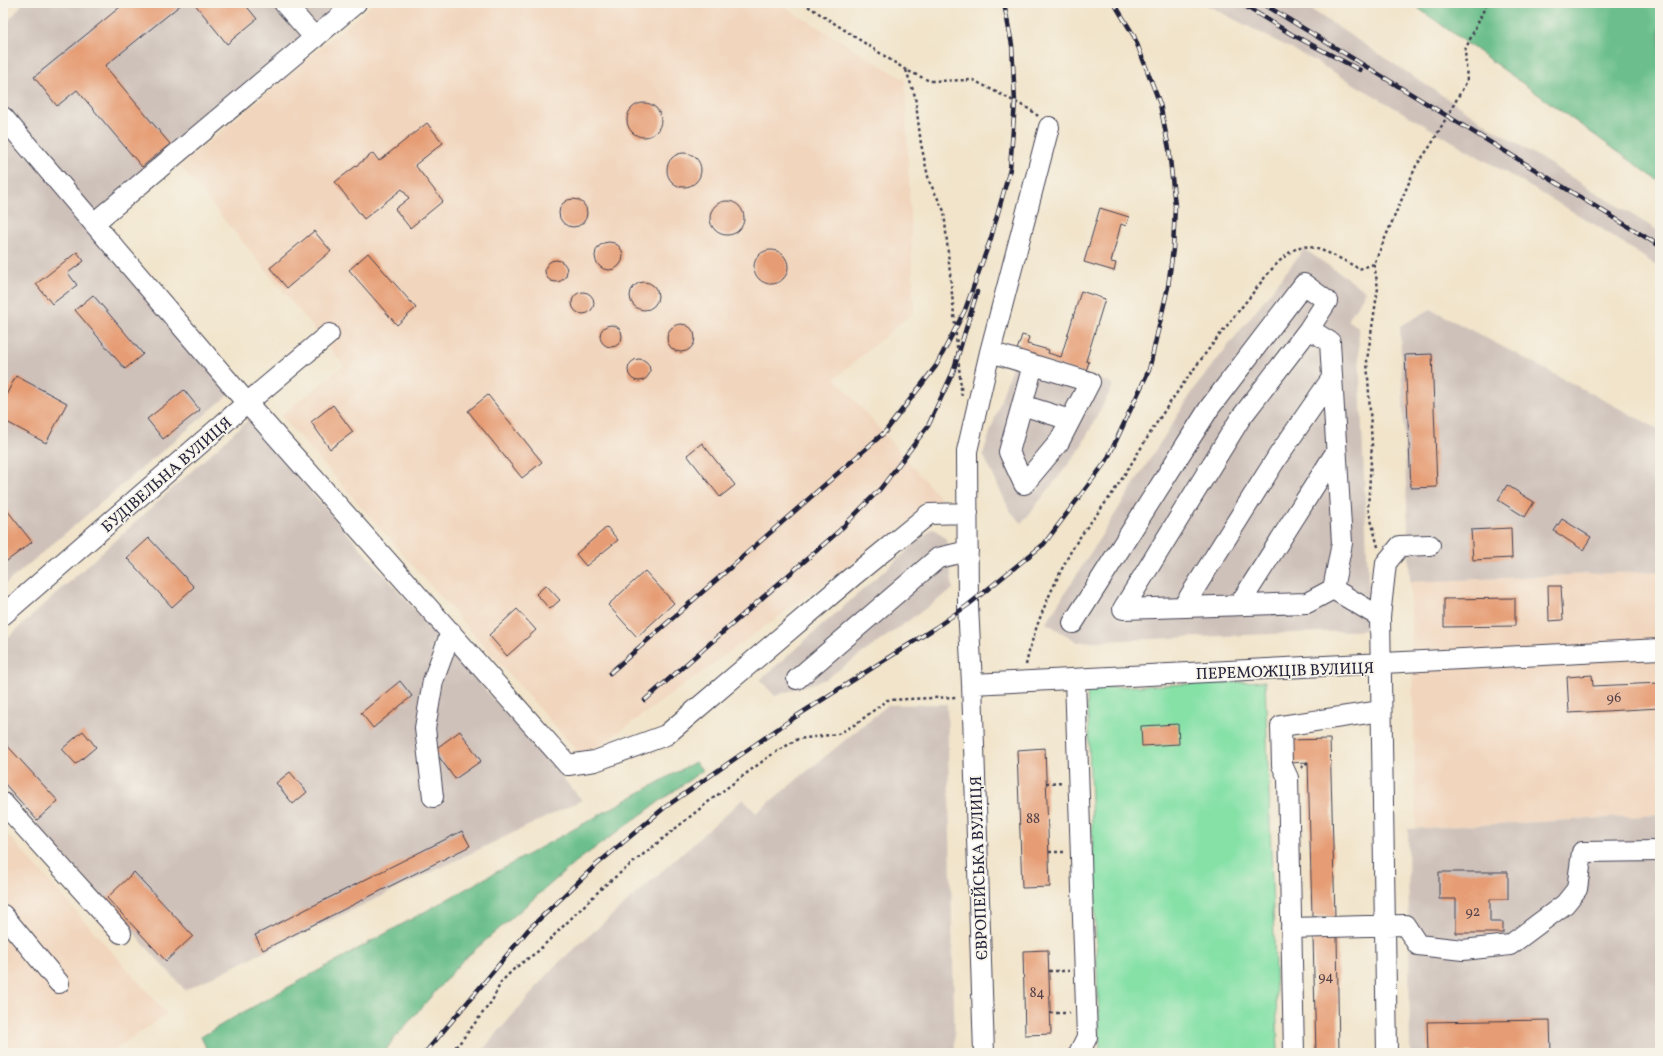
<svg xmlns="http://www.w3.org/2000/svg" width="1663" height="1056" viewBox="0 0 1663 1056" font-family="Vollkorn,serif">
<rect width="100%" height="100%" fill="#f7f3e8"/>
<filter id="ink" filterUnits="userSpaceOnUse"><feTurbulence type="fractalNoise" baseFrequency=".025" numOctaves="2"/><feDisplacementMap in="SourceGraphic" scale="8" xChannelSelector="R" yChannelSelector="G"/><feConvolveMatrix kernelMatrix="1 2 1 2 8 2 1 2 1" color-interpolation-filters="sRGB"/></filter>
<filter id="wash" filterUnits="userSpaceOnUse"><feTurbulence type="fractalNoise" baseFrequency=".012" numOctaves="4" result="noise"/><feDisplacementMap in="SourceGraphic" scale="16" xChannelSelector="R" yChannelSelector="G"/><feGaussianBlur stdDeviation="0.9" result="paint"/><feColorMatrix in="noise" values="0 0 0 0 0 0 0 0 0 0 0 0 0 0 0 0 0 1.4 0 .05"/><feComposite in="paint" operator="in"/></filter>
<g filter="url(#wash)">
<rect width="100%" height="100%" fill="#f1e4ca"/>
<path fill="#f1d5bd" d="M374,3H778L905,80L914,312L835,378L941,499L583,758L281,416L344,365L180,166Z
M1660,571V815L1416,828L1410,582Z
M3,829L167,1014L110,1053H3Z"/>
<path fill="#cec1ba" d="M23,3H347L89,221L233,391L3,586V28Z
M1203,3H1301L1495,130L1660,232V268L1599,227L1313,60Z
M1304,249L1366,291L1348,320L1358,327L1370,630L1078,642L1046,623L1195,388Z
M1431,309L1660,430V571L1410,582L1400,326Z
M1016,354L1114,384L1078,452L1022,523L1010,511L983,454Z
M248,420L582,800L185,990L3,787V642Z
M933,528L946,539L953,589L826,679L775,696L760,680Z
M947,704L955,1053H480L555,966L743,799L756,813L888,705Z
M1660,815V1053H1410L1408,829Z"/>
<path fill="#86e1a7" stroke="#548271" d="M1265,681L1278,1053H1100L1087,688Z"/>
<path fill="#6cbf8c" stroke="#477064" d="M1411,3H1660V182Z
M695,762L703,770L577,861L462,961L392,1041L384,1053H209L201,1037L233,1018Z"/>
<g id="blocks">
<path fill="#e69d74" d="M125,3H183L105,66L170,144L142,167L77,90L57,106L34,77Z
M194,3H244L257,19L227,44Z
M627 120a17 17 0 1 1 34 0a17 17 0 1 1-34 0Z
M427,123L443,143L415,165L443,201L410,228L395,209L409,198L402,189L364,219L335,182L373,153L379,161Z
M667 170a17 17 0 1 1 34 0a17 17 0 1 1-34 0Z
M559 213a14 14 0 1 1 28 0a14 14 0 1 1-28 0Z
M710 218a17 17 0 1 1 34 0a17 17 0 1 1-34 0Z
M1100,208L1129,217L1126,226L1121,224L1111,262L1116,263L1114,271L1084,262Z
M314,231L331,251L287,288L270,268Z
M595 256a14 14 0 1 1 28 0a14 14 0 1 1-28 0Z
M754 267a17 17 0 1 1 34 0a17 17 0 1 1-34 0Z
M77,252L84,261L68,273L77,285L52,304L36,284Z
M368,253L416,308L397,325L349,270Z
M545 271a11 11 0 1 1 22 0a11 11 0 1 1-22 0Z
M630 296a14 14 0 1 1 28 0a14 14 0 1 1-28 0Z
M1081,291L1105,299L1086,361L1089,362L1085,374L1016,353L1022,335L1029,337L1027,344L1049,350L1048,353L1061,357Z
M572 303a11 11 0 1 1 22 0a11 11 0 1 1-22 0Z
M93,295L143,354L125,369L75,310Z
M667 338a14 14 0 1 1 28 0a14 14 0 1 1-28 0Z
M600 336a11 11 0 1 1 22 0a11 11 0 1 1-22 0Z
M1432,354L1437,487L1411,488L1405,355Z
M628 370a11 11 0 1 1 22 0a11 11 0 1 1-22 0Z
M16,376L67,403L46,443L3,420V401Z
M184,390L200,410L163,439L147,419Z
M488,395L542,462L522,478L468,411Z
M333,405L353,432L330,449L311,422Z
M702,443L735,485L720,497L687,455Z
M1507,485L1534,502L1525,517L1498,500Z
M3,505L32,542L3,564Z
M1562,519L1591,537L1583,550L1554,531Z
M607,527L618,540L586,566L576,554Z
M1511,528L1512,558L1473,560L1471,530Z
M149,538L194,587L172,607L127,558Z
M645,571L674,603L637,637L608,605Z
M546,585L560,600L550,609L536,594Z
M1548,586H1561L1563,620L1549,621Z
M1515,598V626L1444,627V599Z
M517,609L536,630L507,656L489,635Z
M1592,675L1593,686L1660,683V708L1569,713L1567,677Z
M400,681L412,696L373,728L361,713Z
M1178,724L1179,744L1142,746L1141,726Z
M83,731L96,747L76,764L62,749Z
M460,731L481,761L455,779L434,750Z
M1330,739L1335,916H1312L1308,762L1289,763L1288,740Z
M3,741L58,801L37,820L3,782Z
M1045,748L1050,887L1022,888L1017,750Z
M290,772L307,792L293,804L276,783Z
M462,831L470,846L263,950L255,935Z
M134,872L193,936L166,961L107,898Z
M1439,872H1508V899H1490V922H1503V933H1456V899H1439Z
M1313,937H1337L1339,1053H1316Z
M1048,950L1051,1034L1025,1035L1023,951Z
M1550,1020L1551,1053H1428L1427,1022Z"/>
</g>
</g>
<g filter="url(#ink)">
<use href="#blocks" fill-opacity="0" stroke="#413f50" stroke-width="1"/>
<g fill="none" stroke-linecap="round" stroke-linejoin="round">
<g stroke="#413f50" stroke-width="22">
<path id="minor" d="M284,3L315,38
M3,117L247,403L568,765L595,761L666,735L853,576L929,514L968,513
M94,223L356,3
M990,352L1090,382L1059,442L1024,484L1009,452L1033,365
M1022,405L1070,420
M1333,589L1380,617
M1239,605L1336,452
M1183,607L1278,456L1332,378
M3,615L247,403L329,334
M1073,623L1210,407L1304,284L1327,301L1309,329L1330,342L1342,543L1333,589L1307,603L1123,609L1240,419L1309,329
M797,679L938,558L968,551
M1075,679L1087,1037L1079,1053
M972,684L1660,649
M433,797L425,728L433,681L451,632
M3,803L121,933
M3,915L59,983
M1291,928L1405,925L1418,945L1463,950L1510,945L1565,904L1577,889L1582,852L1660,851
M984,1053L972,684L968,605L967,451L990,352L1049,127
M1294,1053L1288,778L1282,765L1281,726L1381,711
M1387,1053L1380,617L1386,563L1400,546L1430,545"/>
</g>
<path stroke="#413f50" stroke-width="2.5" stroke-dasharray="3 3" stroke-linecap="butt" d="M803,3L906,70L930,81L973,80L1031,110L1038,116
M1651,3L1660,8
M906,70L915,96L921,144L929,181L944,211L962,398
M1378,547L1368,508L1372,445L1367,360L1378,288L1374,264L1416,166L1431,145L1467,81L1465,50L1487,3
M1026,665C1034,626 1051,590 1069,555C1080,534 1100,511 1114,491C1135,459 1154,425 1176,394C1199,361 1224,329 1249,298C1262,281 1281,254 1300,247C1313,243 1348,262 1359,269L1374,264
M1301,768L1308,762
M1046,783L1064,782
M1049,852H1064
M1049,971H1069
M1050,1013H1070
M445,1053L458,1045L492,1001L501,982L515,968L537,952L604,886L712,799L771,755L798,739L838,734L856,724L887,700L956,697"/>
<use href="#minor" stroke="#fff" stroke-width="20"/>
<g stroke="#22223b" stroke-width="4.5">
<path id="rail" d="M1240,3L1291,34L1360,70
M1262,3L1660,246
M610,673L885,432L936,366L965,310L991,238L1010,169L1015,102L1012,45L1004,3
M645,700L839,531L881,488L928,426L953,372L977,292
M425,1053L528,930L595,866L664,808L792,719L935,628L968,605L1044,544L1107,460L1149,370L1168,287L1173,249L1175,206L1169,149L1160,104L1134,36L1114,3"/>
</g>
<use href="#rail" stroke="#f7f3e8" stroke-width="3" stroke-dasharray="9" stroke-linecap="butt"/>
</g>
</g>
<g text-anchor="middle" stroke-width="3.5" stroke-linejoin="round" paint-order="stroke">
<g font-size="14" fill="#534149">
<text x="1614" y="702">96</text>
<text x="1033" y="823">88</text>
<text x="1473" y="916">92</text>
<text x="1326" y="981">94</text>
<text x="1037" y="997">84</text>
</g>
<g font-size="16" fill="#22223b" stroke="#f7f3e8">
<text transform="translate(166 474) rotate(-41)" y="6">БУДІВЕЛЬНА ВУЛИЦЯ</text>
<text transform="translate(1285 670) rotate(-2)" y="6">ПЕРЕМОЖЦІВ ВУЛИЦЯ</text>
<text transform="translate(978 868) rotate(-92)" y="6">ЄВРОПЕЙСЬКА ВУЛИЦЯ</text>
</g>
</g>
<rect width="1663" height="1056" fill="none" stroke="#f7f3e8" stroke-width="16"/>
</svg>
